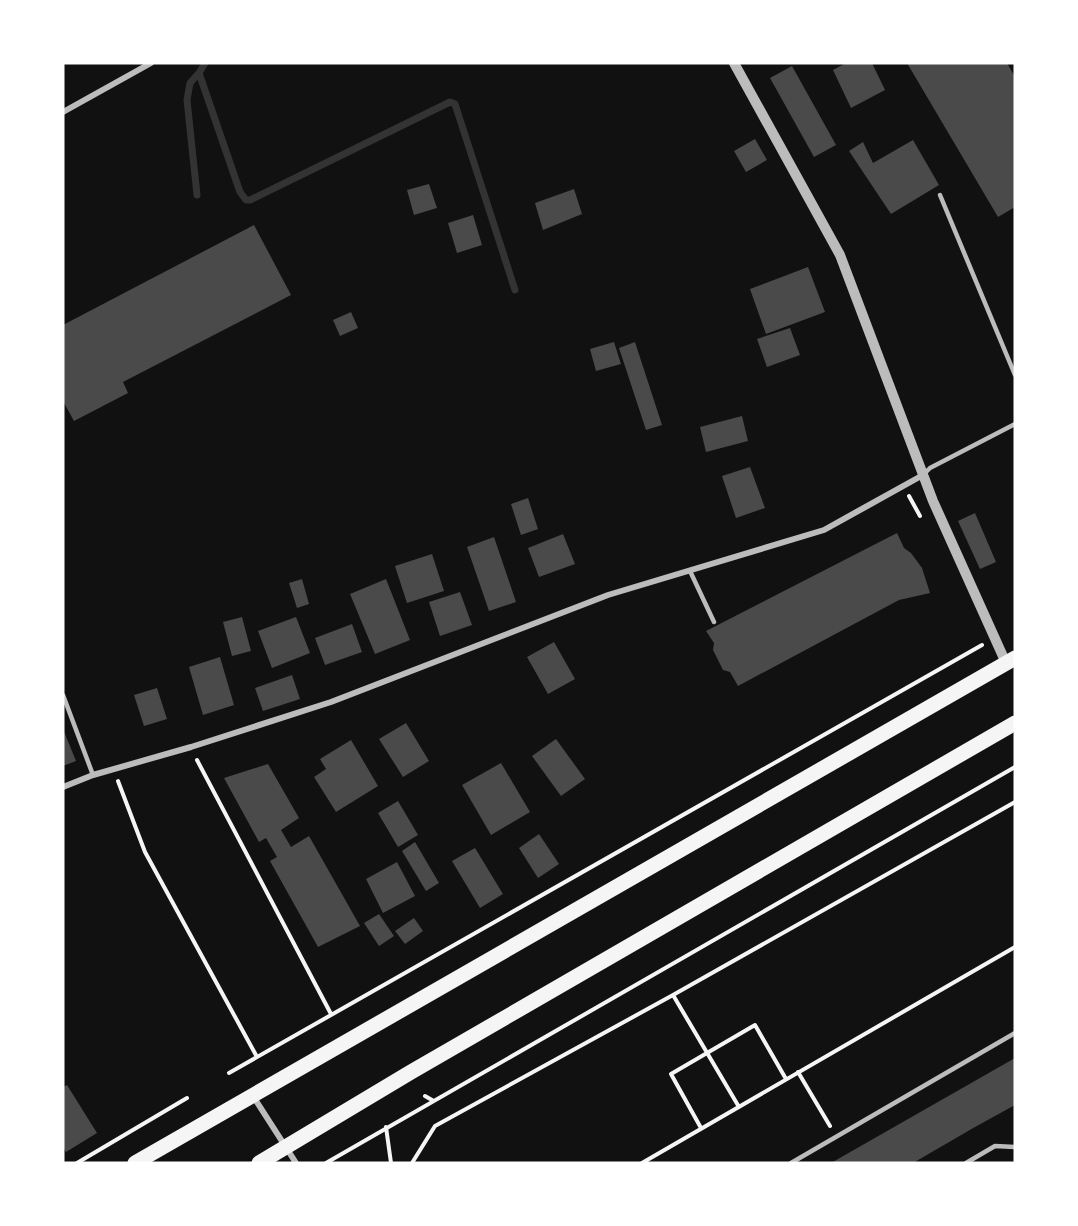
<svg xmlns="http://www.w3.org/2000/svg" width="1078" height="1226" viewBox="0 0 1078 1226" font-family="'IBM Plex Serif',serif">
<rect width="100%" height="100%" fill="#111"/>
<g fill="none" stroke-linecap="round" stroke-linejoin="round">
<path stroke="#333" stroke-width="7" d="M205,63L199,73L240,192L246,200H250L450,102L455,104L515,290
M197,195L187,100L190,83L199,73"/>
</g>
<path fill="#4a4a4a" d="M846,63H872L885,90L851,108L833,70Z
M907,63H1007L1015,77V207L998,217Z
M792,66L836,145L814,157L770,78Z
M755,139L767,160L746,172L734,151Z
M913,140L939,185L891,214L849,151L863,142L873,163Z
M429,184L437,208L414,215L407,190Z
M574,189L582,214L543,230L535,203Z
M473,215L482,245L457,253L448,223Z
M254,225L291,295L123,382L128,393L74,421L63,401V325Z
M808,267L825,312L766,334L750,289Z
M351,312L358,328L340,336L333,320Z
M790,328L800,355L767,367L757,339Z
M614,342L621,364L596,371L590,349Z
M635,342L662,425L646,430L619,348Z
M742,416L748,441L706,452L700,427Z
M750,467L765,508L736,518L722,476Z
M528,498L538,529L521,535L511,504Z
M975,513L996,562L980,569L958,521Z
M897,533L904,548L911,553L922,568L930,593L899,600L738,686L730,672L723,670L713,650L714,643L706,631Z
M563,534L575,564L539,577L528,548Z
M494,537L516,602L489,611L467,547Z
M432,554L444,591L407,603L395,566Z
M302,579L309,604L297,608L289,583Z
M386,579L410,640L375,654L350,594Z
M460,592L472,625L440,636L429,602Z
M242,617L251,651L232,656L223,622Z
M296,617L310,653L272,668L258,631Z
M352,624L362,652L325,665L315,638Z
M554,642L575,679L548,694L527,657Z
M220,657L234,705L203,715L189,667Z
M292,675L300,699L263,711L255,688Z
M157,688L167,719L144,726L134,695Z
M406,723L429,761L403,777L379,739Z
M63,729L76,761L63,766Z
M556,739L585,779L561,796L532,756Z
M351,740L378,786L336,812L314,777L326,769L320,759Z
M501,763L530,812L491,835L462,785Z
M268,764L299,818L281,830L291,847L309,836L360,926L318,947L270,861L277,857L266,838L259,842L224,778Z
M398,801L418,835L398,847L378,813Z
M539,834L559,864L538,878L519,848Z
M415,842L439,883L426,891L402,851Z
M475,848L503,894L480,908L452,861Z
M397,862L415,896L383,913L366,879Z
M379,914L394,936L379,946L364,923Z
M414,918L423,931L405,944L395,931Z
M1015,1058V1105L975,1127L913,1163H831Z
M67,1085L97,1133L66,1152L63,1147V1087Z"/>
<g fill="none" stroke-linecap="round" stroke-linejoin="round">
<path stroke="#f5f5f5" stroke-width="4" d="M909,496L920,516
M197,760L331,1014
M118,781L145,852L257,1057
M673,995L739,1107
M798,1072L830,1126
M229,1073L982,645
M425,1096L432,1100
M386,1127L391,1163
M701,1128L671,1074L755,1025L786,1079
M77,1163L187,1098
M326,1163L1015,767
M412,1163L435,1126L673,995L1015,802
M642,1163L1015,947"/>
<path stroke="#bcbcbc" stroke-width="4.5" d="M940,195L1015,375
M923,475L930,468L1015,424
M690,571L714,622
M63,695L93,775
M791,1163L1015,1033
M966,1163L995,1146L1015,1147"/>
<path stroke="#bcbcbc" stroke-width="6" d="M63,112L151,63
M63,787L93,775L191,747L331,702L608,595L824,530L923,475
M253,1096L296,1163"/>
<path stroke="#bcbcbc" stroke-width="10" d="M734,63L840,255L933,501L1006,663"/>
<path stroke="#f5f5f5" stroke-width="15" d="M135,1163L1015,658
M259,1163L411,1072L1015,723"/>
</g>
<rect width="1078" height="1226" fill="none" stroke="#ffffff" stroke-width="129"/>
</svg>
